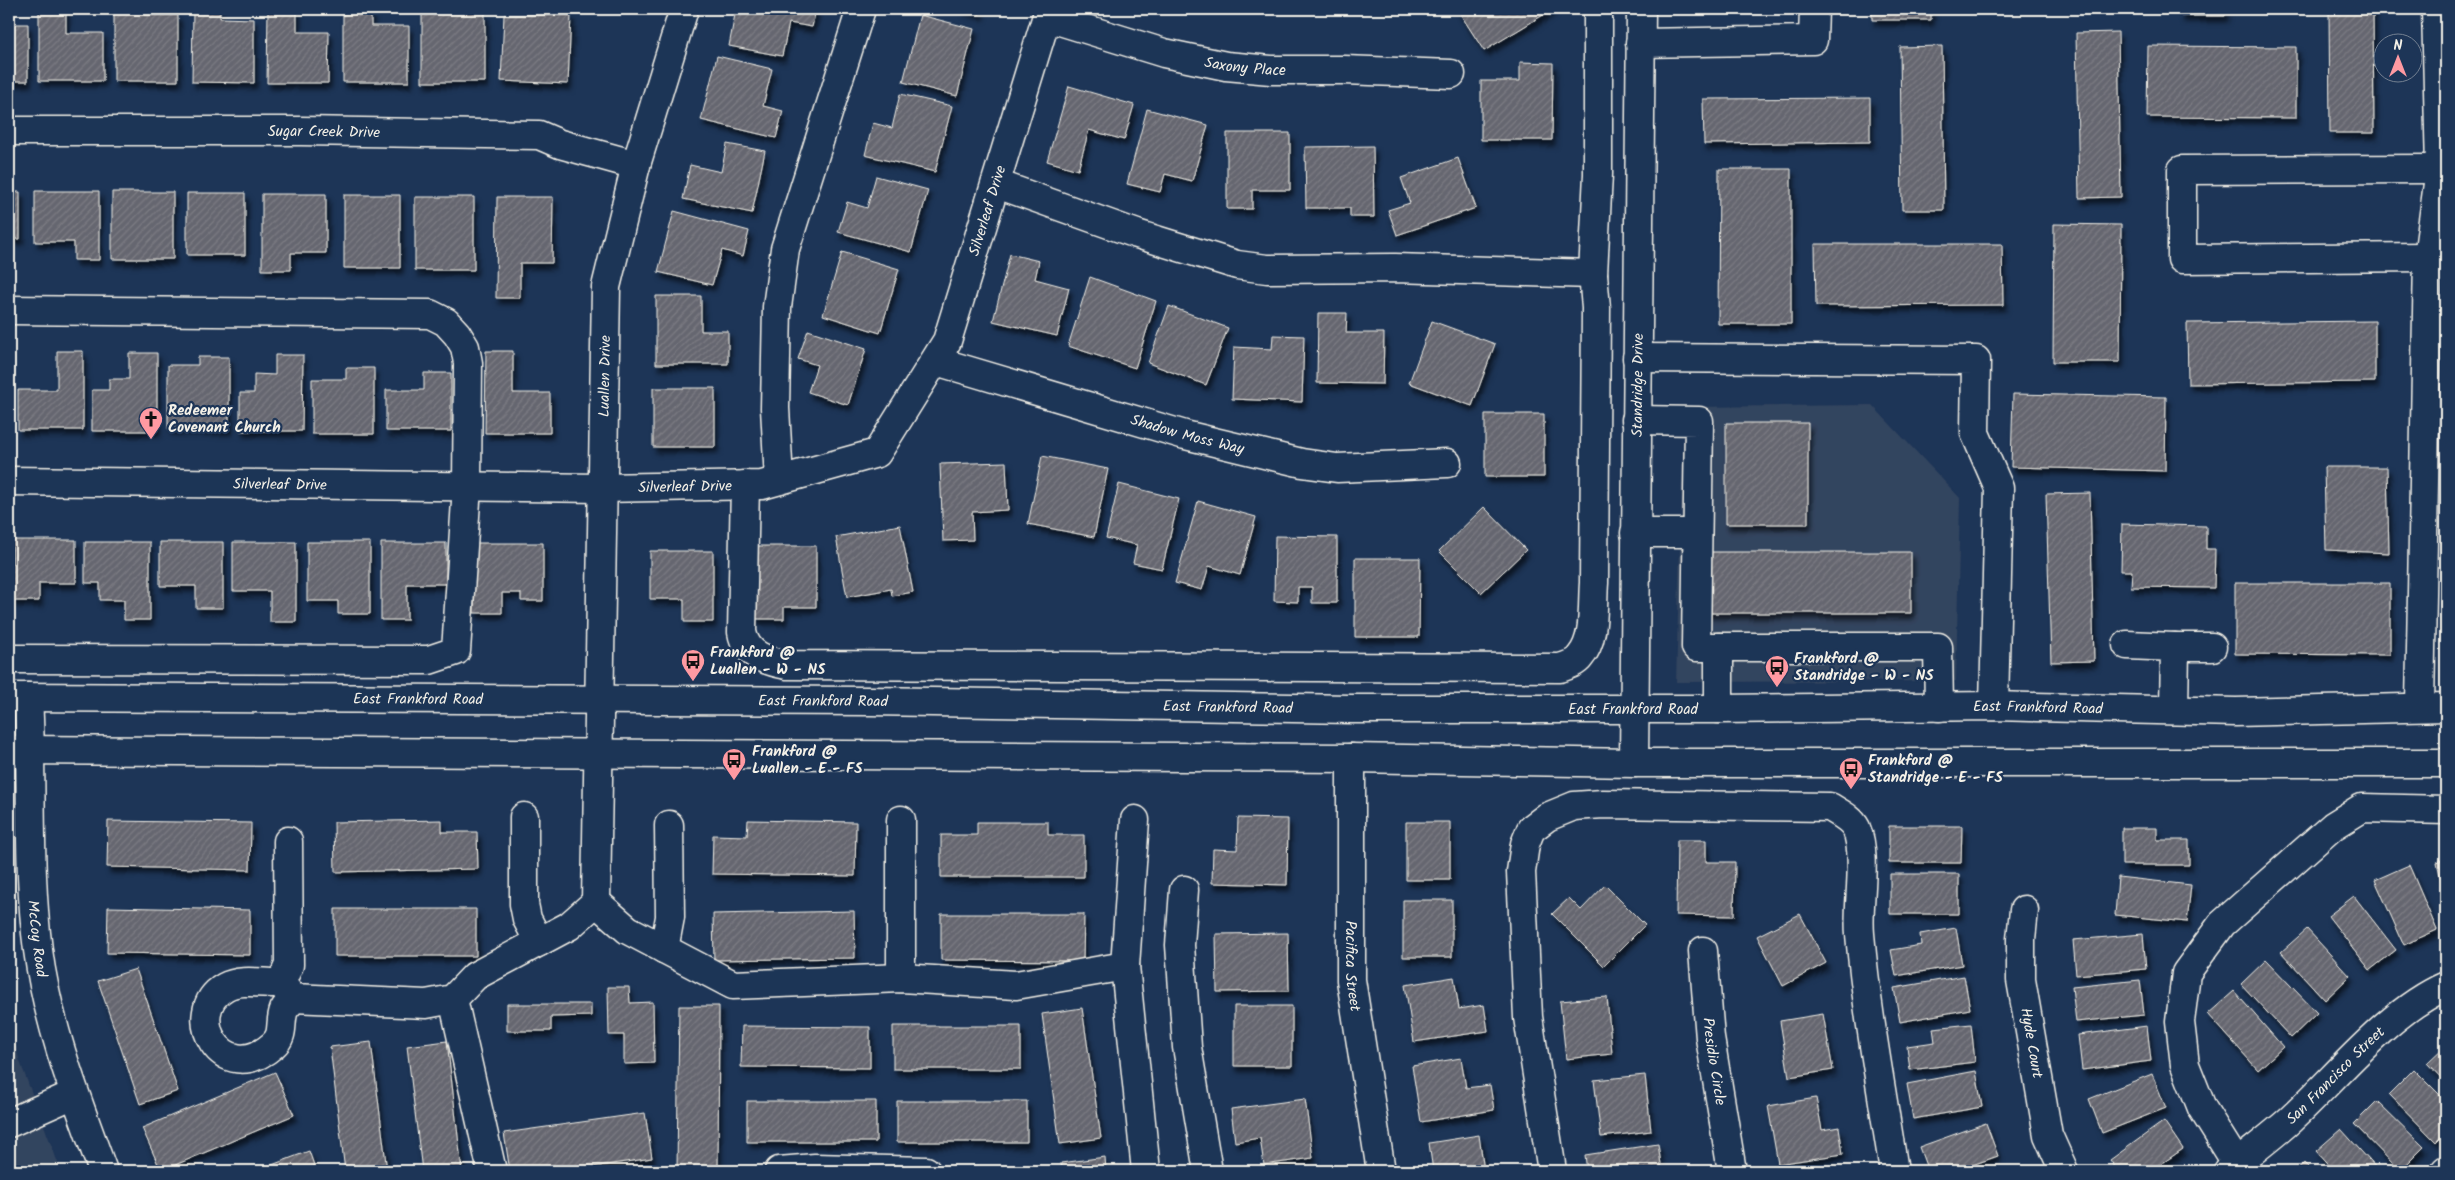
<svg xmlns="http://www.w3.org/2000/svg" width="2455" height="1180" viewBox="0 0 2455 1180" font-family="Kalam,sans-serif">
<defs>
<pattern id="building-hatch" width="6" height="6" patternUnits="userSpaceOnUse" patternTransform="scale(1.25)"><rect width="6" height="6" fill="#65666f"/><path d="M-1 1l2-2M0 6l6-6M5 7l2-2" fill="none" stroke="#7c7c84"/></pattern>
<filter id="shadow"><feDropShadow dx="3" dy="5.5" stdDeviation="2.5" flood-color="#0009"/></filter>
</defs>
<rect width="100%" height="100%" fill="#1d3557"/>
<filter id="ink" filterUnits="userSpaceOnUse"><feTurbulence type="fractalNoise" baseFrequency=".02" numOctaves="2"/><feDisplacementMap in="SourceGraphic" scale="10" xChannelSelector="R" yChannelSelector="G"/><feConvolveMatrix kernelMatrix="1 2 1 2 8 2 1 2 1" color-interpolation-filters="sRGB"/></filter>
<g filter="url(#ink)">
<path fill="#33445e" d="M1872,405L1960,498L1956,681L1676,682L1684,407Z
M9,1016L19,1059L61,1171H9Z"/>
<path fill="url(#building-hatch)" stroke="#f4f1e8" filter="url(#shadow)" d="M39,9H66V33H103V81H39Z
M114,9H144V15H178V81H114Z
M193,9H220V18L254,19V83L192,82Z
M268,9H297V32H329L328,83H267Z
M736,9H816L812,27L789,23L782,56L729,46Z
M960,9H981L980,14Z
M1457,9H1553L1484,51Z
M1872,9H1931V20H1872Z
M2181,9H2225V16H2181Z
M2329,9H2373L2374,133H2330Z
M422,11L485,13V82H422Z
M343,13H371V26H409V82H343Z
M504,15H571L568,84L501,81Z
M920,15L974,29L957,96L903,82Z
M9,24H28V81H9Z
M2118,32L2121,197L2079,198L2076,33Z
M1942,46L1944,210H1902L1900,47Z
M2148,46L2296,47V118L2147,117Z
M717,56L772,69L763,106L783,111L776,138L701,120Z
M1520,62L1553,63L1552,140H1481V81H1520Z
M1069,86L1134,105L1124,140L1089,130L1078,170L1047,161Z
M900,94L952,106L935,172L865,155L873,123L892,128Z
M1870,98V142L1704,144L1703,99Z
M1147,109L1208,125L1192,181L1165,174L1160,192L1127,184Z
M1227,133H1290V190H1252V209H1227Z
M727,144L765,151L752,213L683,199L690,165L721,172Z
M1373,146L1374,217H1350V208H1306L1305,147Z
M1458,158L1476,208L1397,235L1388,210L1410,203L1401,178Z
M1719,169H1791V324H1718Z
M876,176L928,190L911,252L838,232L847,202L867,208Z
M35,191H99V260H74V242H35Z
M9,192H20V239H9Z
M112,192H173V259H112Z
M187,193H245V255H187Z
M262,194H326V253H291V270H262Z
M344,195H400V268H344Z
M415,197H474V270H415Z
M497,197H553L552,263H520V298H496Z
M674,211L749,231L743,256L722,250L712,285L658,272Z
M2054,224L2121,225L2120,362H2053Z
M1815,244H2002L2003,305L1816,306Z
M842,252L899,269L880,333L823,315Z
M1010,254L1039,261L1035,279L1069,288L1057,336L993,321Z
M1090,277L1156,301L1135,368L1068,346Z
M656,296H701V331H728V364H656Z
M1169,306L1228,328L1206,385L1148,363Z
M1318,313H1347L1346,333H1384L1383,384L1317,383Z
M1432,321L1495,344L1472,406L1409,383Z
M2375,321V382L2188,384L2187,323Z
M808,330L866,349L848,405L808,392L817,365L798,359Z
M1273,335L1304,336L1302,402L1232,399L1234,347L1272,349Z
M57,351H83V430H18V390H57Z
M486,351H513V393H550V433H485Z
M129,353H157V431H92V390H109V379H129Z
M275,355H303L302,431H240V393H254V374L275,375Z
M198,357H229V429H168V365H198Z
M346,368H374V434H312V379H346Z
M424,373H451V431H386V390H424Z
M653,388H715V447H653Z
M2013,394L2166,397L2165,471L2011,467Z
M1485,414H1544V477H1485Z
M1726,423H1808V524H1726Z
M1042,456L1108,469L1094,537L1028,524Z
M1006,462L1008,510L972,512L973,540L943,541L940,464Z
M2324,467H2387L2389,553L2326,550Z
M1119,484L1179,499L1162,569L1133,563L1137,545L1106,538Z
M2090,493L2094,661L2051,662L2046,494Z
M1198,501L1256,517L1240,575L1209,566L1202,590L1175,583Z
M1484,507L1526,550L1481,593L1439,551Z
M2122,524L2206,526V549H2215L2214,588L2131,587L2132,571H2121Z
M900,525L913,592L892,596L891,589L847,597L836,537Z
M1275,536L1337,537V603H1312V587H1298V602L1274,601Z
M12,540H76V583H39V601H12Z
M85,542H150V620H124V600H100V583H85Z
M160,542H223V608H196V586H160Z
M233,542H296V622H270V591H233Z
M307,542H370V614H338V601H307Z
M381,543H446V584H407V620H381Z
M474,543H543V601H521V593H502V613H474Z
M755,546H816V607H784V619H755Z
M650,551H713V622H684V599H650Z
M1700,552H1911V613H1700Z
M1355,558H1420L1419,637H1355Z
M2235,583H2390V655L2235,654Z
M1238,818L1288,819L1287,885L1212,883L1213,849L1237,850Z
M442,820V832H477L478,869L335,872L334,822Z
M748,820L856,822L855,876L712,874L713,835L747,836Z
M108,821L251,823L250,870L107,867Z
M977,822H1048V835H1084V877H941V835H977Z
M1406,822H1450V880H1406Z
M1889,826H1962L1961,863H1889Z
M2122,828H2157V840H2189V865H2122Z
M1677,840H1706V862H1735L1734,916L1676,915Z
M2446,859V902L2437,862Z
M2409,865L2437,930L2404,945L2375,880Z
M1890,874H1959V914H1890Z
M2118,877L2191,885L2187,922L2115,915Z
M1605,885L1645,925L1604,966L1552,914L1569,898L1581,910Z
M2354,896L2396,950L2370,970L2328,916Z
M1403,900H1452V957H1403Z
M108,907L250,910V955L107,953Z
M335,909H476V956H335Z
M854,911L855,958L714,960L713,914Z
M941,914H1084L1083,961L941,960Z
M1800,914L1826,963L1783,986L1757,936Z
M1956,928L1962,965L1896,976L1891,950L1921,945L1920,934Z
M2307,929L2350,976L2325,1000L2281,952Z
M1288,933L1289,991L1217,992L1216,934Z
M2143,934L2146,969L2076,975L2073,940Z
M2266,960L2317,1013L2291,1038L2241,984Z
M136,969L178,1091L140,1104L98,981Z
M1964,976L1970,1009L1900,1022L1894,988Z
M1454,977L1459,1009L1484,1005L1488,1031L1414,1042L1405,985Z
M2140,980L2144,1015L2076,1022L2072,987Z
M608,987H629L630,1003L653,1002L654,1063L624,1064V1035H609Z
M2234,991L2283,1047L2258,1070L2208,1014Z
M1607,997L1612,1054L1566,1059L1560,1001Z
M507,1004H591V1016L551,1017V1031H507Z
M679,1006H719L718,1171H677Z
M1234,1006H1292V1066H1234Z
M1082,1008L1101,1138L1060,1144L1042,1014Z
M1823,1014L1833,1070L1789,1077L1780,1021Z
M1971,1024L1975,1062L1910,1070L1907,1046L1935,1042L1933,1028Z
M742,1026L870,1027V1068L741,1067Z
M893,1026H1021V1069H893Z
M2147,1026L2151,1061L2082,1070L2078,1035Z
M447,1041L462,1171H422L407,1046Z
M371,1042L387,1171H345L330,1047Z
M2446,1045V1083L2427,1063Z
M1461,1058L1466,1088L1490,1085L1494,1110L1421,1122L1412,1066Z
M2414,1069L2446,1101V1132L2436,1142L2389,1094Z
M1976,1071L1982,1107L1913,1119L1907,1084Z
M275,1072L294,1115L161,1171L142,1128Z
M2152,1074L2166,1108L2102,1133L2089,1099Z
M1645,1075L1651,1131L1601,1137L1594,1080Z
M1816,1098L1822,1130L1839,1127L1843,1154L1778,1164L1768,1106Z
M1305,1099L1313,1158L1264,1165L1260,1138L1235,1142L1231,1109Z
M747,1101H876V1142H747Z
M897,1101H1027V1142H897Z
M2377,1101L2424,1147L2400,1171L2354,1124Z
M645,1113L652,1158L566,1171H510L504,1133Z
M2164,1121L2183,1149L2151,1171H2118L2110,1160Z
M1986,1123L1998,1156L1955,1171H1928L1919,1147Z
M2341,1129L2379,1171H2334L2316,1151Z
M1479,1135L1484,1171H1433L1429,1143Z
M1658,1144L1662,1171H1587L1585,1155Z
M309,1151L316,1171H256Z
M1105,1157L1106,1171H1062L1061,1163Z
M2304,1163L2312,1171H2295Z
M1030,1166L1031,1171H993Z"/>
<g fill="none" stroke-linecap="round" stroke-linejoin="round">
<g stroke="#f4f1e8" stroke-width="31">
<g id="minor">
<path id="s1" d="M1047,17L1164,53L1226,66L1271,70H1344L1451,74"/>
<path d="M1640,43L1813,40L1814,9"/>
<path id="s2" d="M9,131H301L539,135L560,144L636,165"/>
<path d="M997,184L1137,234L1237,265L1267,269L1395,268L1593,274L1598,174V9"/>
<path d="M2428,257L2182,259V170L2440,169"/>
<path d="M9,310L430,314L446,322L457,334L465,347L468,363L467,486L456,651L429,660L9,659"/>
<path d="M1637,358L1976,360L1975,433L1999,488L1994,706"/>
<path id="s3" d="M936,361L1185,435L1302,463L1337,468L1447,463"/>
<path d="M1636,420L1699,421L1696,647H1938L1939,707"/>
<path d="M779,480L775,408L777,307L785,249L861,9"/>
<path id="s4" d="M9,481L601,488L762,485L877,453L947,341L1049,9"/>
<path d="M745,485L742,632C746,655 766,661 787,665L1560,668C1566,666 1576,663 1580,657C1596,639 1592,606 1594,583L1596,308L1593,274"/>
<path d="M1635,533H1697"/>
<path d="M2127,645L2175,647L2174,710"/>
<path d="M1719,647V709"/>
<path d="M2175,647H2212"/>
<path id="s5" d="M28,697C33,782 27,867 38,950C48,1026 77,1100 103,1171"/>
<path d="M2420,706L2428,257L2440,169L2436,9"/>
<path id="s6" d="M1351,758V980L1381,1171"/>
<path id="s7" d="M1634,763L1641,9"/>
<path d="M524,817V904L527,919L539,942"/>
<path d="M1135,820L1125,966L1146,1171"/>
<path d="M1184,890L1180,945L1187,1047L1208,1171"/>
<path id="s8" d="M596,902L606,287L636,165L684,9"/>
<path id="s9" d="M2024,910L2021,939V980L2048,1135L2064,1171"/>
<path d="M664,949L670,917L669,825"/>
<path id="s10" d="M1703,951L1710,1038L1732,1171"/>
<path d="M901,978V820"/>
<path d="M281,983L293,998L426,1004L453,999L475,976L569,926L596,902L628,930L733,985L901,978L1016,985L1125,966"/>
<path d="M281,983C264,984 241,978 225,987C181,1012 222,1090 273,1045C285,1035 279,1023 284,1010C286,1006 291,1002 293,998"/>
<path d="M281,983L289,965L288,841"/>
<path d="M453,999L492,1171"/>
<path d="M9,1123L74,1094"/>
<path d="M2237,1164L2202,1108L2185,1065L2180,1022L2186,973L2222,924L2333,826L2362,808L2446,810"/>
<path d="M779,1171L815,1168L926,1171"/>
<path d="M1552,1171L1528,1017L1521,872L1525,844L1531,829L1547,817L1574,806L1603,804L1830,807C1839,813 1851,818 1856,828C1868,856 1857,904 1860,934C1867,1014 1882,1092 1894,1171"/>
<path id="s11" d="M2228,1171C2248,1154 2270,1138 2290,1120C2337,1077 2387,1012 2446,986"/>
<path d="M2445,1171L2446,1170"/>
</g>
</g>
<g stroke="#f4f1e8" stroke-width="31">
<g id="major">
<path id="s12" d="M9,697L871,701L1351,709H1719L1994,706L2236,712L2446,707"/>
<path d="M9,750L1351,758L1634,763H2446"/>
</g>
</g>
<use href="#minor" stroke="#1d3557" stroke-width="28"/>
<use href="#major" stroke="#1d3557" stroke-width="28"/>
</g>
</g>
<defs>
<g id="church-pin" transform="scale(1.25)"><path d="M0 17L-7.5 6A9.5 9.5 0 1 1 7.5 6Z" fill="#ff9aa2" stroke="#1d3557"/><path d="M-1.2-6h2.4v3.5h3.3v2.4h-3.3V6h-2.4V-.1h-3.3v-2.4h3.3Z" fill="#111"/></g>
<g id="bus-pin" transform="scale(1.25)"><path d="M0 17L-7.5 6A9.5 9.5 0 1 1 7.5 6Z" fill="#ff9aa2" stroke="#1d3557"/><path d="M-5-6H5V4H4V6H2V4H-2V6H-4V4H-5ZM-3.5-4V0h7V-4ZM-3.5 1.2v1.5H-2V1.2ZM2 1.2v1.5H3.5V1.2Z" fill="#111"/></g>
</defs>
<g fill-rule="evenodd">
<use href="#church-pin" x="151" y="419"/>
<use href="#bus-pin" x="693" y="661"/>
<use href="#bus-pin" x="1777" y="667"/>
<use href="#bus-pin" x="734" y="760"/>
<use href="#bus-pin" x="1851" y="769"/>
</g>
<g text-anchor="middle" stroke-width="4.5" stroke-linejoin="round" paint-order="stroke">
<g font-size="15" fill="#f4f1e8" stroke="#1d3557">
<text dy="5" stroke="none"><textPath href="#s1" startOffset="205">Saxony Place</textPath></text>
<text dy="5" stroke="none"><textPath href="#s2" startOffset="315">Sugar Creek Drive</textPath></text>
<text dy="5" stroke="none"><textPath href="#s4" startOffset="1141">Silverleaf Drive</textPath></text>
<text dy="5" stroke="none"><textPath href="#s8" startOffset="526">Luallen Drive</textPath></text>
<text dy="5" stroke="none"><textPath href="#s7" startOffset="378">Standridge Drive</textPath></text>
<text dy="5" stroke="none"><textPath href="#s3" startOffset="262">Shadow Moss Way</textPath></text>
<text dy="5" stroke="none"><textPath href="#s4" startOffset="271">Silverleaf Drive</textPath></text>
<text dy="5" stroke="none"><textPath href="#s4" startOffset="676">Silverleaf Drive</textPath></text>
<text dy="5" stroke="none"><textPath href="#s12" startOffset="409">East Frankford Road</textPath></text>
<text dy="5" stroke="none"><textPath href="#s12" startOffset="814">East Frankford Road</textPath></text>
<text dy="5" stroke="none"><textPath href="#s12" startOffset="1219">East Frankford Road</textPath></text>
<text dy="5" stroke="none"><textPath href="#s12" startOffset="2029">East Frankford Road</textPath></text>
<text dy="5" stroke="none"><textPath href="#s12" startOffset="1624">East Frankford Road</textPath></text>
<text dy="5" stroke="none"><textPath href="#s5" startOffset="242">McCoy Road</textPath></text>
<text dy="5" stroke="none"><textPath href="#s6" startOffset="208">Pacifica Street</textPath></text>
<text dy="5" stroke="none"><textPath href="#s9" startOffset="134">Hyde Court</textPath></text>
<text dy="5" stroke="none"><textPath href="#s10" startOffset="111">Presidio Circle</textPath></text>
<text dy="5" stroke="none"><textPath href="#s11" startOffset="144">San Francisco Street</textPath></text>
</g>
<g font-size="15" font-weight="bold" fill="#f4f1e8" stroke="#1d3557" text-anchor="start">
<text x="168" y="415">Redeemer<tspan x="168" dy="17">Covenant Church</tspan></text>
<text x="710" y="657">Frankford @<tspan x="710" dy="17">Luallen - W - NS</tspan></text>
<text x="1794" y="663">Frankford @<tspan x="1794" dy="17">Standridge - W - NS</tspan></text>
<text x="752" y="756">Frankford @<tspan x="752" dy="17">Luallen - E - FS</tspan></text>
<text x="1868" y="765">Frankford @<tspan x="1868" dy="17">Standridge - E - FS</tspan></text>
</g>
</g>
<rect width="2455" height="1180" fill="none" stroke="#1d3557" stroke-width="30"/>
<rect x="15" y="15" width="2425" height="1150" fill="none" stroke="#f4f1e8" stroke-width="2" filter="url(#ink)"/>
<g transform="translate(2398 58)"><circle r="24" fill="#1d3557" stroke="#738091"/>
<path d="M0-4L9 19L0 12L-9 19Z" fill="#ff9aa2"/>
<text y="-8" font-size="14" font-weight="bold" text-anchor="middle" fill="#f4f1e8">N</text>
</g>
</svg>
